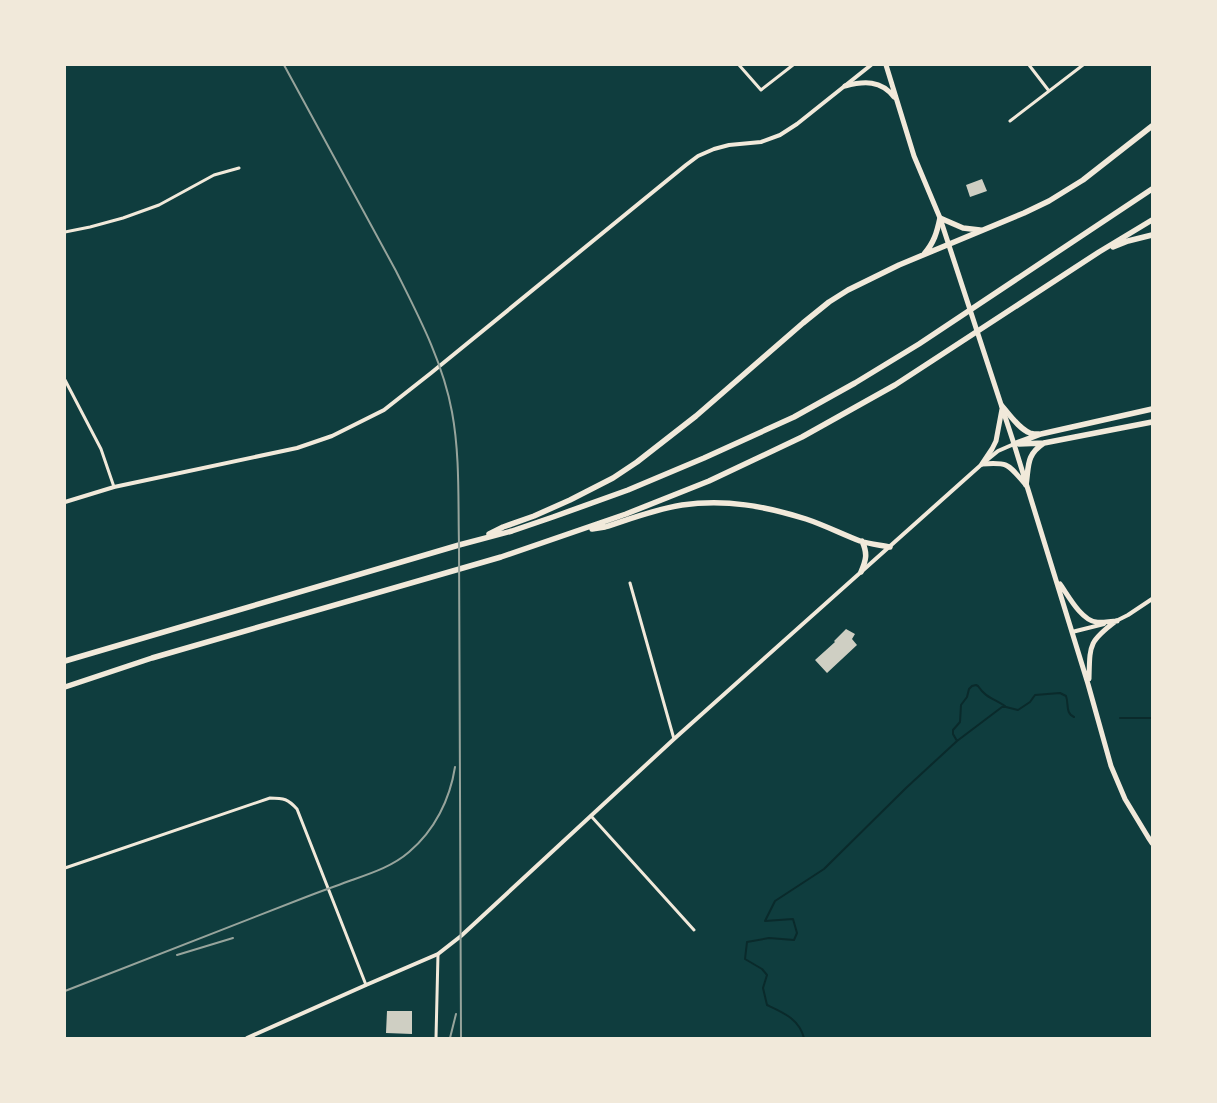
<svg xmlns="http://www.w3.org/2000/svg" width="1217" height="1103" viewBox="0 0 1217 1103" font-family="'Roboto Serif',serif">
<rect width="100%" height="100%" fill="#0f3d3e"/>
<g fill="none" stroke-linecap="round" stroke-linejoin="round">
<path stroke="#0a2a2b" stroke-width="2" d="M1120,718H1152
M957,741L953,734V730L960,722L961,705L967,697L969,689L972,686L976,685L978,686C986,698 993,698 1005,706
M804,1038C799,1019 784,1013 767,1005L763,988L767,975L762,969L745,959L747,942L769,938L794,940L797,933L793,919L765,921L775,901L824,869L906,788L957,741L1002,707H1006L1018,710L1030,702L1035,695L1060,693L1066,696C1069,704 1065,713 1074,717"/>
</g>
<path fill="#cfcfc3" d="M982,179L987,191L970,197L966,185Z
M846,629L855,634L852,639L857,645L827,673L815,660L835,642L834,641Z
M387,1011H412V1034L386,1033Z"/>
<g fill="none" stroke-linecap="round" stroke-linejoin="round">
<path stroke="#f1e9da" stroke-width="3" d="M739,65L761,90L793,65
M1029,65L1049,91
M1010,121L1083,65
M65,232L90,227L123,218L159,205L214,175L239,168
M65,380L101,449L114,487
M630,583L674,739
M591,816L694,930
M65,868L270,798C284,798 288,799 297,809L366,985
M436,1038L438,954"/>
<path stroke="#f1e9da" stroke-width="4" d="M65,502L114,487L297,448L332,436L384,410L431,373L686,165L698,156L714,149L729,145L761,142L780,135L797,124L871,65
M1116,621L1128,615L1152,599
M1072,632L1104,624
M247,1038L366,985L438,954L461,936L674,739L982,464L998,451L1014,444"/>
<path stroke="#f1e9da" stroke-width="5" d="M886,65L914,156L940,218L1014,444L1088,684L1111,766L1125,799L1148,837L1152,843
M845,86C864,81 881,80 894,97
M982,464L992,449L996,441L1002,409
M982,464C1009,462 1008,464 1025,484
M1060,584C1068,595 1081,620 1096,622C1103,623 1110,621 1117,621
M1089,679C1090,645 1088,642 1116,621"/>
<path stroke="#f1e9da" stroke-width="5.5" d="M1113,247L1128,241L1152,235
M924,254C934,243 937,232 940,218L963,228L980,230
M1002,406C1010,415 1019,429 1030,433C1033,434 1036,434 1039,434
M1014,444L1041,434L1152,409
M1019,444L1044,443L1152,422
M1026,485C1029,465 1026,455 1044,443
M592,529L605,527C630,519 656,509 682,505C726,499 765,506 806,519C824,525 842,534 860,541C869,544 880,545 890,547
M489,534L503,527L534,516L570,500L613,478L637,462L696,416L803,323L829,302L848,290L899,265L1024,213L1049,201L1083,180L1152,126
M861,572C866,560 868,554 862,541
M65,661L459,545L512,531L553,517L628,490L704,458L794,417L855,383L919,344L1152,189
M65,687L152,658L501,557L626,514L709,481L802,437L895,385L1099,252L1152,220"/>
<path stroke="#97a49c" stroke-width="2" d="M284,65L396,271C418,315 443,362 452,412C460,455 458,501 459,545L461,1038
M177,955L233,938
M65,991C145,960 225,929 306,897C321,891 336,886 352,880C372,873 393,866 409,852C435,830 450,799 455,767
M450,1038L456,1014"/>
</g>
<rect width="1217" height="1103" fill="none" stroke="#f1e9da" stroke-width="132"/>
</svg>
